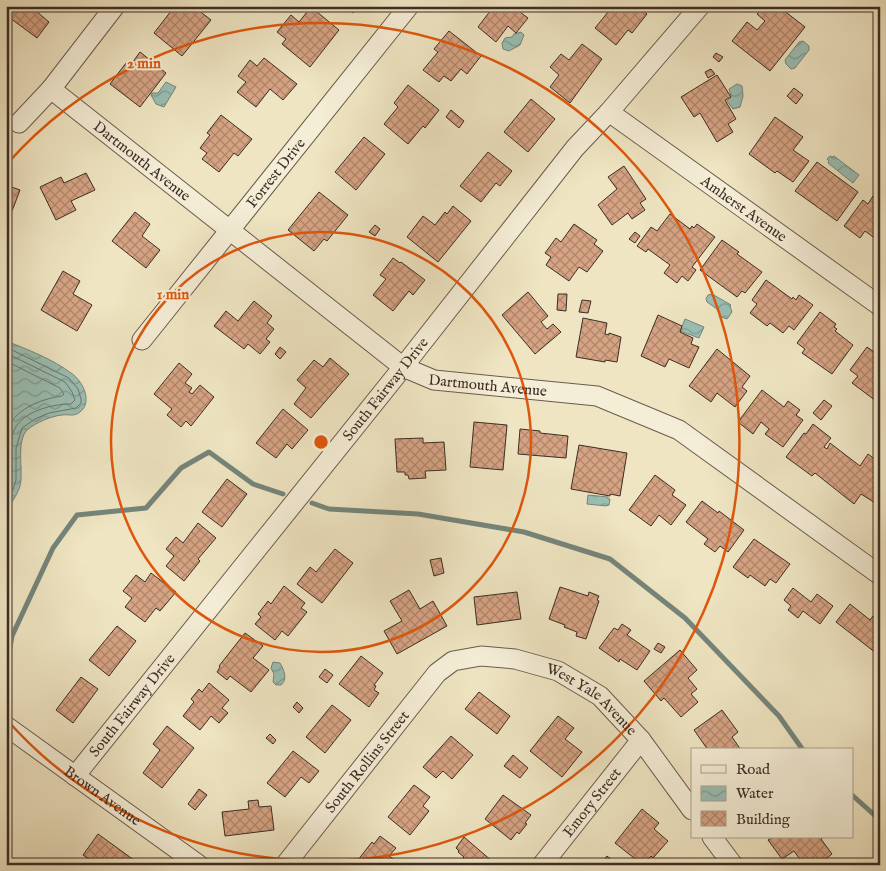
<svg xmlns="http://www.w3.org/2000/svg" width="886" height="871" viewBox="0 0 886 871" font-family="'IM FELL English',serif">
<defs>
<pattern id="water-waves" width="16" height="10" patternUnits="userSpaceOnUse" patternTransform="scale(1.25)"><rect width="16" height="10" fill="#9abfb4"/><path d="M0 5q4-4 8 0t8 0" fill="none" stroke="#7f9c92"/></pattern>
<pattern id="building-cross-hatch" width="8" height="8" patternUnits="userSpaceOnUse" patternTransform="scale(1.25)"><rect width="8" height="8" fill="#d6a383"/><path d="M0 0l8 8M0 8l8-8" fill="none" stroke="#af856b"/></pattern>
</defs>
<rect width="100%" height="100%" fill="#efe5c2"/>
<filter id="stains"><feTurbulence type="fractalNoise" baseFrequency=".004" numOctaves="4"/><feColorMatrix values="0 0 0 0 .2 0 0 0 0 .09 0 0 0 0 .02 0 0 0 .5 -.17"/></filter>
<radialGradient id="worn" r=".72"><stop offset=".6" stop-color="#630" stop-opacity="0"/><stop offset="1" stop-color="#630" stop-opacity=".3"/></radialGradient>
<path fill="url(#water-waves)" stroke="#75857b" d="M521,32L524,35L520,45L509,51L503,49L502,43L505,38L512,37L514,34Z
M803,41L809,46V50L795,68L791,69L786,64L785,60L799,42Z
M166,82L176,87L164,107L156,104L151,95L152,93H158Z
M737,84L742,86L743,96L740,107L733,109L727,101L731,96L729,89Z
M830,156L832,157L834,156L859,175L853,183L828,163L829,161L827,159Z
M712,294L731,305L730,306L732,312L727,319L721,317L717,309L707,302L706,299L708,295Z
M685,319L704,327L699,338L680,331Z
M6,341C27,349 54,360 71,373C83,381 93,402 80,412C74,417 69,414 62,415C51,416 35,423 27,430C17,441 22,465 21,479C21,491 11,502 6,513Z
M588,495L608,497V499H610L609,505L606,506L587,504Z
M273,662L280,663C284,670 288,679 281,685H276L273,682L274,674L271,668Z"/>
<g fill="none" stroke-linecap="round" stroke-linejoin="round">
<path stroke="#6c766d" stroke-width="1" d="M6,347L69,378L78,389L81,399V403L76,408L49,413L35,419L22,428L16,448V480L13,490L6,501
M6,353L65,382L72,392L75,400L71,404C54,404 28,410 17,425C13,430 11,441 10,447C8,461 13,476 6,489
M6,361L60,388L64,394L62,396C40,399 13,410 6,432"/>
<path stroke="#75857b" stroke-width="5" d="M312,503L329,509L418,514L524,532L610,559L685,618L779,716L803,750
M6,670L12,636L53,548L77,515L146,508L181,468L209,452L253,484L283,494
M852,795L880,820"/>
</g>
<path fill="url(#building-cross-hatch)" stroke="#3d2d26" d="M6,6H40L36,11L49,22L37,38L6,15L8,8Z
M175,6H193L211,20L182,56L154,33Z
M344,6H359L353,13Z
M494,6H525L520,12L528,18L516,33L508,26L496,42L478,27Z
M613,6H637L647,14L632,33L628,30L616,45L595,28Z
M763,6H778L805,27L770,71L732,41L747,22L757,30L765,21L757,14Z
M311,7L339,30L310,67L282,44L286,39L277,32L291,15L299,22Z
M449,31L481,56L467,74L461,69L451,81L444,76L439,82L423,70L438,52L434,49Z
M582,44L602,59L570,103L550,87L559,75L550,67L561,54L569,60Z
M140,52L166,73L140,107L110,84L126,63L130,66Z
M716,53L723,57L719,62L713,57Z
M264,58L297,84L283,100L270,89L256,107L237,92L246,82L238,76L250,60L257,66Z
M711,69L715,74L708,78L705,72Z
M717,75L731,97L725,100L736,119L728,124L733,132L717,142L700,113L694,117L681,97Z
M408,85L439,110L425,128L423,126L408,144L384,124L398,107L394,103Z
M794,88L803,95L796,104L787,96Z
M531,99L555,119L528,152L504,132Z
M451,110L464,121L459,128L446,117Z
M221,115L252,139L238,156L234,153L219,172L202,159L207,153L200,148L210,135L207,133Z
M775,117L803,137L793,150L809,161L793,182L777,171L775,173L749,154Z
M364,137L385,154L356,190L335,172Z
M488,152L512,171L500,186L496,183L481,202L460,186Z
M817,162L858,192L837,221L795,191Z
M624,166L646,199L640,203L645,210L632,219L628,213L612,225L598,205L617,189L608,177Z
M86,173L95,190L71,201L76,210L56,220L40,187L61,177L64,183Z
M6,185L20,190L6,227Z
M319,192L348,215L327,241L324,239L314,251L288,230Z
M873,196L878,200L880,198V242L865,231L860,238L844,226L863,200L868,204Z
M453,206L471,221L438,262L407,237L423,216L435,225L445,212L447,214Z
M135,212L150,224L142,236L160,250L146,268L112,241Z
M670,214L690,229L692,226L694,228L697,224L715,237L692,267L696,270L688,281L682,276L677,283L664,273L670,265L648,249L646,252L637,246L651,227L657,231Z
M574,224L597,240L594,244L603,251L587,272L579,267L569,281L546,265L551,257L545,253L556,238L561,242Z
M375,225L380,229L375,236L369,232Z
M635,232L640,236L635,243L629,239Z
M722,240L739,252L737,254L762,272L745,293L742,291L737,297L700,270Z
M393,258L400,263L401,262L425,280L413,295L409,291L393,311L373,295L386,279L380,275Z
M63,271L80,281L73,294L92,305L77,331L41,310Z
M766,280L792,299L793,297L796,300L799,295L813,305L794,330L789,326L783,333L770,323L767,326L750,313L757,304L752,300Z
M528,292L548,316L541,322L547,329L553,324L561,332L535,354L502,315Z
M558,294H567L566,311L557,310Z
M582,300L591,301L588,313L579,312Z
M254,301L272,316L267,323L274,329L266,339L270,342L260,354L248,344L244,349L214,326L226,311L238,321Z
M820,312L836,324L834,327L837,329L835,331L853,345L832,374L802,353L805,349L797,343Z
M658,315L682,326L680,332L693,338L691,344L699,347L689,368L669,359L665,367L641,356Z
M583,318L607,323L605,334L609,335V333L621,337L617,362L605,360V362L576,357Z
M280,347L286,352L280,359L275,354Z
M867,347L880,356V404L852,383L858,376L850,370Z
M717,349L750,376L742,387L747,391L735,407L717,393L711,402L689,386Z
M330,358L349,374L311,418L294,404L306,388L297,380L314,360L323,367Z
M179,363L192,374L185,383L192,388L189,392L192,394L200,385L214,397L191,426L186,421L181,427L167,415L172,409L154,394Z
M762,390L784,407L788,401L800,410L796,415L803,420L783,447L765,434L769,429L761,422L753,434L738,422Z
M824,400L832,406L821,420L813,413Z
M283,409L308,430L292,449L287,444L276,458L256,443Z
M474,422L507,425L503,470L470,467Z
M813,424L831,438L824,447L827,449L830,443L860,466L868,454L880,463V506L861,494L854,504L815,473L812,476L786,457L804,433L806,434Z
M520,429L540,431V433L568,436L566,458L518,454Z
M423,438V443L444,442L446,470L425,471L426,478L409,479L408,475H405V472H397L395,439Z
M579,445L627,453L620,496L610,494V496L571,489Z
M655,475L675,490L672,495L686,505L671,525L659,515L651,526L629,510Z
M227,479L247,494L222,527L202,512Z
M702,501L718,513L719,511L744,530L728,552L720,546L715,552L704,544L708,539L686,522Z
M198,523L216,538L198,559L200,561L184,581L166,566L174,556L166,549L176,537L183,543Z
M754,539L790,564L776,583L770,579L765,586L750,575L748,578L733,567Z
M335,549L353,563L322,603L297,584L310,567L316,572Z
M441,558L444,573L434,576L430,560Z
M151,573L176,592L160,611L156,608L145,622L125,607L132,598L123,591L136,575L145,582Z
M284,586L305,603L301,608L307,612L288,636L282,631L275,640L255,624L261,617L258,614L268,601L271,604Z
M560,587L588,596L589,592L599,596L597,600L599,601L586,639L576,636L577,632L564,627L565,625L549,619Z
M793,588L811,602L817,594L833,606L820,624L803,611L798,618L788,610L791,606L784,600Z
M409,590L420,609L433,601L447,626L397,654L384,631L402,621L390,601Z
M517,592L521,619L477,625L474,597Z
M850,604L870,620L873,616L880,621V648L876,653L836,622Z
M622,624L631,630L627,635L650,651L637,670L620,659L619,662L599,648L614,628L618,630Z
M117,626L136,641L109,676L89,660Z
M245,633L263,646L253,658L269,670L251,692L230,676L227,680L217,672L220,667L219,666Z
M658,643L665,647L661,653L654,649Z
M680,650L697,670L688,678L697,689L691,694L698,702L681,717L664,698L661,701L644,681Z
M361,656L383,673L374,685L376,686L374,690L379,693L369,707L339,684Z
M325,669L333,675L327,683L319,677Z
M81,677L98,689L73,723L56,710Z
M209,683L229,700L222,708L228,713L219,723L211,716L200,730L183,716L194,702L191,699L199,689L202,692Z
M479,692L510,716L497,734L465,709Z
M297,702L303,708L299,713L293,707Z
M332,705L351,720L325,753L306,737Z
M722,710L738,732L732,737L741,750H708L694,730Z
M558,716L574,728L565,739L582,752L562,777L530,751Z
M167,726L194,748L162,788L143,773L160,750L153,744Z
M270,734L276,740L273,744L266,738Z
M451,736L473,755L452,779L443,771L436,778L423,767Z
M293,751L319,771L309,783L301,777L285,797L267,783Z
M513,755L528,768L520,778L504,766Z
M414,785L430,797L423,806L429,811L410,835L388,817Z
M199,789L207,795L195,810L188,804Z
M503,795L531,815L525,823L527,824L519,834L517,832L511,840L485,819Z
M258,800L259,807L271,806L274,830L225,836L222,812L249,809L248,801Z
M642,809L659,823L654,829L668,841L653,858L651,856L643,865L615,843Z
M98,834L134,860L131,865H97L83,855Z
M380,836L396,848L389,856L402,865H354L372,842L374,844Z
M464,837L493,862L491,865H458L464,857L458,852L459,851L456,848Z
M772,837H824L821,839L832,854L818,865H804L794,851L782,859L768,840Z
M607,856L618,865H600Z
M651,859L658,865H646Z"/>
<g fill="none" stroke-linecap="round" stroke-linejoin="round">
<g stroke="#6a5b4d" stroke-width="21">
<g id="street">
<path id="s1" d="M51,89L403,367L434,380L597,396L679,430L880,575"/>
<path id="s2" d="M609,112L880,306"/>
<path d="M19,123L51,89L115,6"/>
<path id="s3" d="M142,340L409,6"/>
<path id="s4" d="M6,726L199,865"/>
<path id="s5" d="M75,776L403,367L575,148L609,112L700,6"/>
<path d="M712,837L733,865"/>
<path id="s6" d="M285,865L437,673L453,661L481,656L515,659L558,671L600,696L641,740L692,810"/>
<path id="s7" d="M542,865L641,740"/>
</g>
</g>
<use href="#street" stroke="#f5eed7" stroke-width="19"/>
</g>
<g fill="none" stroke="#df570d" stroke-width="2.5">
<circle cx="321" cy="442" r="210"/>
<path d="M7 164A419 419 0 1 1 7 720"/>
</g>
<g text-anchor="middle" stroke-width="4" stroke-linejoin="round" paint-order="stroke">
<g font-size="15" fill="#3d2d26" stroke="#f5eed7">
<text dy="5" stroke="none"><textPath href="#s1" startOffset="116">Dartmouth Avenue</textPath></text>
<text dy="5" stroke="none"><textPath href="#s3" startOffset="214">Forrest Drive</textPath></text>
<text dy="5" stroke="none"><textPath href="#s2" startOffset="166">Amherst Avenue</textPath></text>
<text dy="5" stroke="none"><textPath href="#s1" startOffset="536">Dartmouth Avenue</textPath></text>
<text dy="5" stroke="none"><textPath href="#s5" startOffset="496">South Fairway Drive</textPath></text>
<text dy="5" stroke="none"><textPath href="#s6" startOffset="416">West Yale Avenue</textPath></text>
<text dy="5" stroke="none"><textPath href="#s5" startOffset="91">South Fairway Drive</textPath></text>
<text dy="5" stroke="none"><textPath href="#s6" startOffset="132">South Rollins Street</textPath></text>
<text dy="5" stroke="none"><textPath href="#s4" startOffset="119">Brown Avenue</textPath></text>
<text dy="5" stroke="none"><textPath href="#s7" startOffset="80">Emory Street</textPath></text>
</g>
</g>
<circle cx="321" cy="442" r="8" fill="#df570d" stroke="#f5eed7" stroke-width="2.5"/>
<g font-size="15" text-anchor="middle" font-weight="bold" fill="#df570d" stroke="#f5eed7" stroke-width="4" stroke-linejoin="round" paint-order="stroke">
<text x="144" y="68">2 min</text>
<text x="173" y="299">1 min</text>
</g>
<rect width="886" height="871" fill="none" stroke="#efe5c2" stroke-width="25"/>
<rect x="8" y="8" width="871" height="856" fill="none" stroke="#3d2d26" stroke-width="2.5"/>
<rect x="12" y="12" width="861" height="846" fill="none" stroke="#3d2d26"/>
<rect x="691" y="748" width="162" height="90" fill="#f5eed7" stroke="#aba190"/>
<rect x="701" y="765" width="25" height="8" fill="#f5eed7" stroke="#aba190"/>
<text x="736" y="774" font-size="15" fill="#3d2d26">Road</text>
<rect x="701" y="786" width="25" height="15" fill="url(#water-waves)" stroke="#aba190"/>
<text x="736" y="798" font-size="15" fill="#3d2d26">Water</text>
<rect x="701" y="811" width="25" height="15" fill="url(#building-cross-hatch)" stroke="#aba190"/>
<text x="736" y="824" font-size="15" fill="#3d2d26">Building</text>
<rect width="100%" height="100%" filter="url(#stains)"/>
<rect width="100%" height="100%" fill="url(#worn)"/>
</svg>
